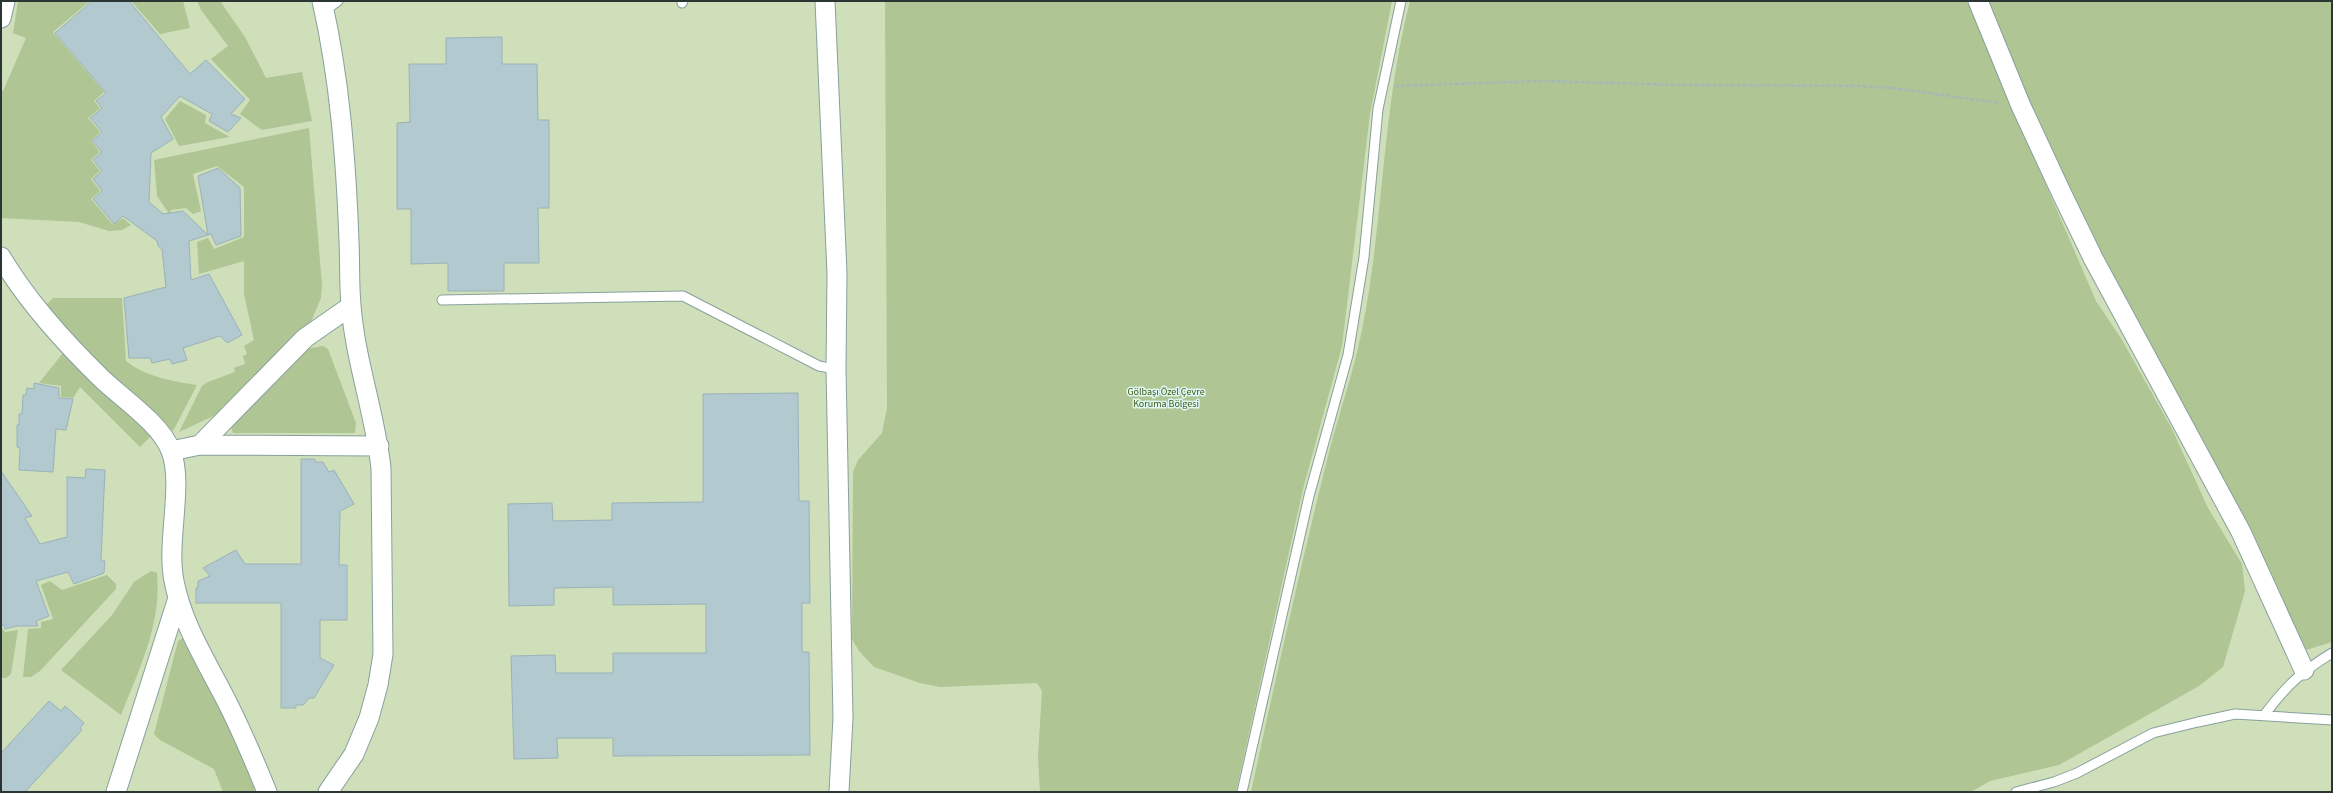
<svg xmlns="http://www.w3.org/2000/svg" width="2333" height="793" viewBox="0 0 2333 793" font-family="'Source Sans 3',sans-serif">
<rect width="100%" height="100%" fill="#def8f4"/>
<path fill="#cedfba" d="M1,1H2332V792H1Z"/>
<path fill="#afc594" d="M18,1H90L53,32L104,92L94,101L100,108L88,118L100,132L91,141L100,152L91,160L100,171L91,179L100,191L91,199L113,225L123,218L131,225L122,230L109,231L79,222L1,218V90L3,91L26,38L13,33Z
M131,1H183L190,28L160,34Z
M197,1H220L245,37L266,78L302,72L312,121L262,130L240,114L250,100L211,59L228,46L201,10Z
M885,1H1392L1370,114L1342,346L1303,489L1236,792H1040L1038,756L1042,691L1037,683L940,687L920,683L874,667L859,651L852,639L853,472L858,460L882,433L887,408Z
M1410,1H1967L2096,301L2122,340L2172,429L2208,508L2242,564L2245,591L2223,667L2199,686L2059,765L1990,781L1971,792H1251C1275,682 1299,573 1326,464C1337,419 1353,375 1362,330C1384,221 1382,109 1410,1Z
M1980,1H2332V642L2306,650L2095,255Z
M180,101L206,115L205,123L230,137L179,146L165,119Z
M309,128L322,285L321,298L311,322L222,412L179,432L202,386L208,382L235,372L234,368L245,364L243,356L247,354L244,346L254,340L244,294V261L199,274L197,242L208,238L214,249L244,237V187L217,166L193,174L201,211L193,214L186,208L171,210L170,215L157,196L154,160Z
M53,298H122L126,361C146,377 171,381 197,385L173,431L113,380L46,305Z
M323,346L328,349L356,423L355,433H233L231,427L305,349Z
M63,353L147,432L150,437L140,447L80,387L73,398L61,397V386L39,383Z
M151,571L157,573C162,623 139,670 121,715L61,670L112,615L134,582Z
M107,575L116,584V589L40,671L31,677H23L28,629L41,628V622L53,619L41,585L50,581L62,590Z
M2,628L5,632L18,630L11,674L6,678H1Z
M183,638L190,642L246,758L255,792H223L214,769L160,740L154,734L178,641Z"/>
<path fill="#b1c9cf" stroke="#9ab2b8" d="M92,1H129L190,74L206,60L245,99L231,114L241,118L228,132L209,121L212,114L180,96L161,117L173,139L151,153L149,202L163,214L183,211L208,235L198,176L218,168L240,188L241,236L216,245L211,234L189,241L191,280L209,274L242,335L227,343L220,336L183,348L187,360L172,364L170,359L152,363L150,358H129L124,298L166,287L162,249L158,246L157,241L123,216L114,224L93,199L102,191L93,179L102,171L93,160L102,152L92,141L102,132L90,118L102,108L96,101L106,93L55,33Z
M502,37V64H537L538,120H549V208H538L539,263H504V291H448V263L411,264V209H397V123L410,122L409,64H446V38Z
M34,383L59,388V398L73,399L66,430L56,429L53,472L19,470L20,448L17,447V425H19V414H22L23,395H26L27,388L34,389Z
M798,393L799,501H809L810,603H802V652H809L810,755L613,756V738H557L558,758L514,759L511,656L555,655L556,673H613V653H706V604L613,605V587L554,588V605L509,606L508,504L552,503L553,521L612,520V503L703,502V394Z
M301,459H315V462H323L329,472L334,470L354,504L340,511L339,565H347V620H320V658L334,665L314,698H309L303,705H296V708H281V603H196V588H198V581L210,576L203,568L236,550L245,564H301Z
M86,469L105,470L101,561H105L104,573L74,584L68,572L36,581L49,616L36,621L38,626H17L5,629L4,625L1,626V471L32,516L25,518L40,544L67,537V477L85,478Z
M49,701L61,711L65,706L84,723L80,728L82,730L25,792H1V753Z"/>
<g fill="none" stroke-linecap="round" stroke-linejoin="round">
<g stroke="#88a09d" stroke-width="11">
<path id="lane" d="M682,3L683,1
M324,11L338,1
M442,300L683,296L819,366L836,369
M2265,714C2287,685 2301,672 2332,653
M1242,792L1309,496L1348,355L1364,257L1378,109L1401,1
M2016,792L2054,782L2077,773L2153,733L2198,722L2235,714L2332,720"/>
</g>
<g stroke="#88a09d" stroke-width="21">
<path id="street" d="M322,1C340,80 346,161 349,241C350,262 349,284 351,305C355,360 375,413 381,468L383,654L378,685L369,718L354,754L328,792
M825,1L837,273L836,369L843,718L839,792
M1978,1L2021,106L2061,192L2093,258L2241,532L2304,670
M1,18L5,1
M1,257C28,303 65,343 102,379C123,399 161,424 171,451C184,485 166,541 174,581C182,623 206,661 225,698C241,729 254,760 267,792
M200,445L305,338L351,306
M171,451L200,445L379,446
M116,792L178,598"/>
</g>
<path stroke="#a4b9b6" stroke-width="2.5" stroke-dasharray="4 2" stroke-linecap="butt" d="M1395,86L1545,81L1677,85L1861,86L1892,88L2000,103"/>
<use href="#lane" stroke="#fff" stroke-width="9"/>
<use href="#street" stroke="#fff" stroke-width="19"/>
</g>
<g text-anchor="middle" stroke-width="3" stroke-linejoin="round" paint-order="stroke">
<g font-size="10" fill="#3f5810" stroke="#def8f4">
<text x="1166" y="395">Gölbaşı Özel Çevre<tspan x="1166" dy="12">Koruma Bölgesi</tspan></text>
</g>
</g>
<rect width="2333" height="793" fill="none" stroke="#2b3534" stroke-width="4"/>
</svg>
